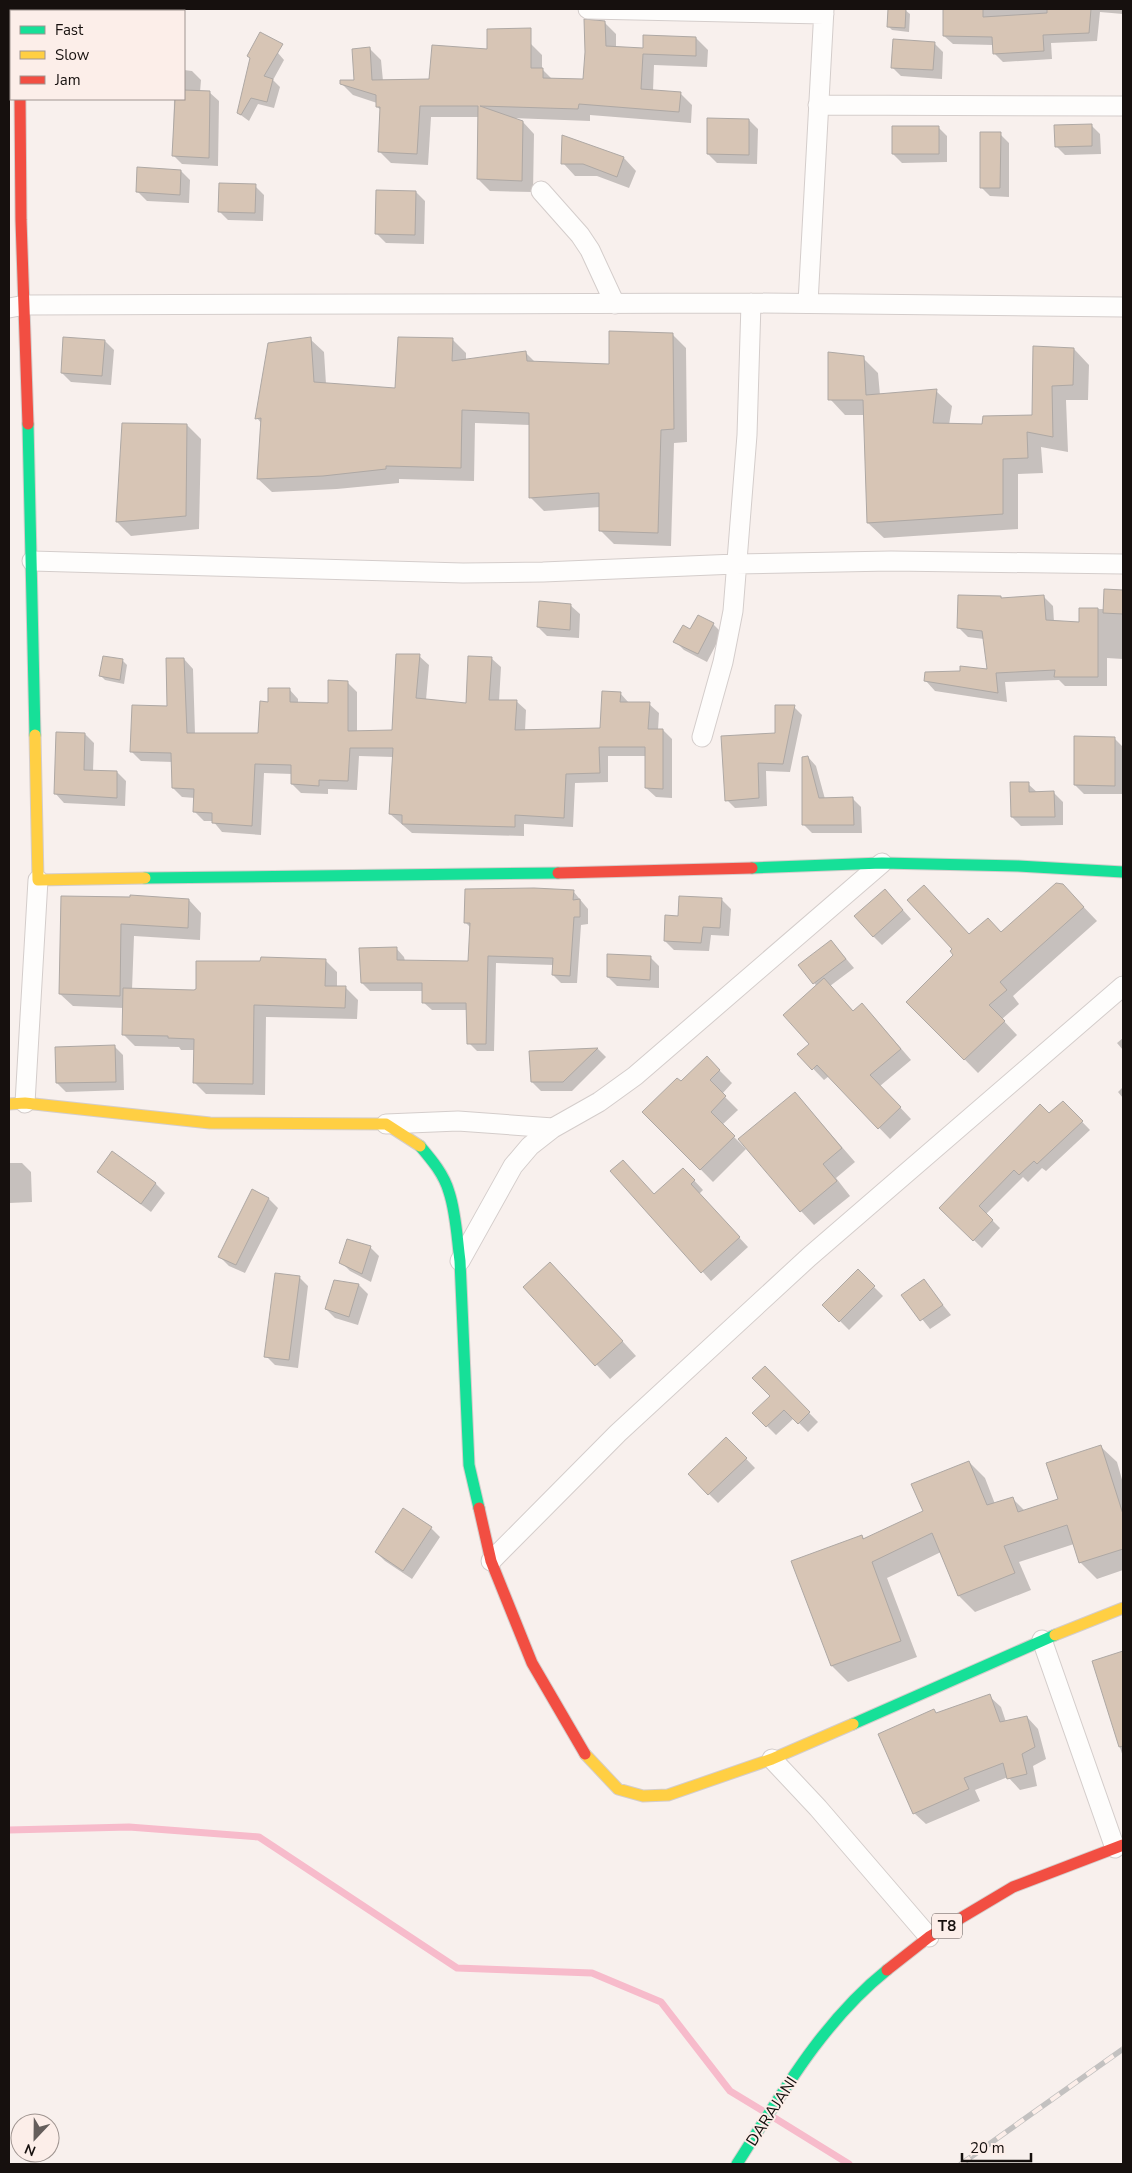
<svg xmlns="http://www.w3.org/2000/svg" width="1132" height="2173" viewBox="0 0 1132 2173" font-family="'Nunito Sans',sans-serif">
<rect width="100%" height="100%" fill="#f8f0ed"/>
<path fill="#0003" d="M889,9L905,10L910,14L909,32L892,30L888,26Z
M944,9H1123V14L1100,12L1097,41L1051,43L1052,59L1003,62L994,53L993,45L953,44L944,36Z
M604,22L616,34V48L644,50L696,38L708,50L707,67L654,65L653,91L680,93L692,105L691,123L590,115V121L512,118L523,122L534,134L533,192L490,191L478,179L479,117H431L428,165L391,163L379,151L381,110L377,107V103L353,95L341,83L356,81L370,49L381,60L383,81L431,80L488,51L530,43L542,55V69L552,79L585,80Z
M934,43L943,52L942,79L901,76L892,67Z
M253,53H278L284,60L273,80L280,87L274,108L258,104L249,121L238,113Z
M184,70L192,71L201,80L200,92H209L219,101L218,166L182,164L173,155L174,99H184Z
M749,120L758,129L757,164L717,163L708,154Z
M1091,125L1100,134L1101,154L1065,155L1056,146Z
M938,127L947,136V162L902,163L893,154Z
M1000,134L1009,143V197L990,196L981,187Z
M624,158L636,171L629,188L597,176H575L563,163Z
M181,171L190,180L189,203L147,201L138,192Z
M255,186L264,195L263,221L228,220L219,211Z
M416,192L425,201L424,244L386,243L377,234Z
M672,334L686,348L687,442L674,443L671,546L614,544L600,530V507L544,511L530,497V425L475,423L474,481L399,479V483L337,489L272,492L258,479L262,424L257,418L310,339L324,352L326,384L396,389L453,340L466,353V360L525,352L536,363L611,365Z
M105,341L114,350L111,385L71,382L62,373Z
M1074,349L1089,365L1088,400H1066L1068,452L1041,447L1043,473L1018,474V529L884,538L868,523L865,415H845L830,399L863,358L878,373L880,395L936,391L952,406L949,425H984L1033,416Z
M123,424L187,425L201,439L199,529L131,536L117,522Z
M1105,590L1123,591V659L1107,658V686H1065L1059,680L1005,682L1007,702L935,691L926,681L988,670L984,639L968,637L958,627L1001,597L1003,599L1044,597L1053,606L1054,622L1080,623V609H1104Z
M570,605L580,614L579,638L547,636L538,627Z
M713,624L722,633L707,662L684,650L675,641L691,631Z
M419,656L429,665L426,700L467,704L491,658L501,667L499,701H516L526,710L525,731L602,729L620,693L629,703L649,704L659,713L658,730H663L672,739V798L656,797L646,788L647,756H608V782L575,783L573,827L524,824V836L412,833L390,814L393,757L359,756L357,790L328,789V794L301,793L292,784V774L264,773L261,835L222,832L213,821H204L194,811L195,798L182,797L173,788V762L141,761L132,752L168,708L184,659L193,669L195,734H260L269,703L289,689L298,699V703L330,705L347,682L357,692V732H393Z
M123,661L127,665L124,684L105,680L101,676Z
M794,707L802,715L790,772L766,771L767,806L735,808L727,800Z
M85,734L94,743L93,771L117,772L126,781L125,806L64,803L55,793Z
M1114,738L1123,747V794H1084L1075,785Z
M808,757L816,766L825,799H853L861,807L862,833H812L804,825Z
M1028,784L1038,793H1054L1063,802V825L1021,826L1012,817Z
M573,891L588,909V924L581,925L577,983H561L553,975L554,965L496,963L494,1051H477L469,1043L468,1010H432L423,1002V991H370L362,983L396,948L404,957L405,961L469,962L471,928L465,922Z
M63,897L189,900L201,913L200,940L134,936L132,990L195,991L325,960L337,972V987L346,988L358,1000L357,1019L266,1017L265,1095L206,1094L194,1082L195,1050H181L179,1047L135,1046L123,1034L124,1008L73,1006L60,994Z
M1076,899L1097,921L1013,996L1019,1004L1002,1019L1017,1035L978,1073L908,1002L955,955L953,949L969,935L1002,933Z
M722,900L731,909L729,936L711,935L709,951L674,950L665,941L679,918Z
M894,900L911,919L882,945L873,936Z
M831,941L854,968L830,986L854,1012L873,1016L911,1060L880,1086L911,1119L890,1139L829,1076L824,1080L799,1054L811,1044L817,986L814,983Z
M650,957L659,966V988L617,986L608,977Z
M1123,1038V1050L1117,1043Z
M114,1046L123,1055L124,1090L66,1092L57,1083Z
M598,1049L606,1057L572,1091H541L532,1082L530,1052Z
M707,1058L732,1083L722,1094L738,1110L722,1125L746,1149L713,1182L644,1112L681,1083Z
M1123,1087V1098L1118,1092Z
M795,1093L855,1162L836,1178L850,1196L814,1225L801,1211Z
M1063,1102L1090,1130L1046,1171L1042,1168L1028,1182L1023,1177L986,1214L1000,1228L982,1248L941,1208Z
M112,1153L156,1184L165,1193L151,1212L108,1180L99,1171Z
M9,1163H22L31,1172L32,1202L9,1203Z
M612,1171L654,1195L692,1178L703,1190L699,1194L748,1247L711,1281Z
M269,1199L278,1208L245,1273L229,1266L220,1257Z
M370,1247L379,1256L371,1282L350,1271L341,1262Z
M858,1271L883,1296L849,1330L824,1305Z
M299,1277L308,1286L298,1368L275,1365L266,1356Z
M564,1277L636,1356L610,1379L525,1287Z
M923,1280L951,1315L930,1329L903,1295Z
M359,1285L368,1294L358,1325L335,1318L326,1309Z
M765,1368L818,1422L808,1432L794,1418L776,1435L754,1413L772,1396Z
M726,1438L755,1468L718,1503L689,1474Z
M1100,1446L1117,1462L1123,1483V1570L1097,1579L1080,1562L1074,1544L1019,1562L1031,1590L975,1612L959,1596L941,1552L887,1578L917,1657L848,1682L832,1666L793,1562L862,1536L865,1540L924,1512L969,1462L985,1478L995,1504L1012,1498L1025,1511L1060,1499Z
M431,1528L440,1537L412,1579L385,1561L376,1552Z
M1123,1653V1757L1094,1661Z
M989,1696L1001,1707L1006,1722L1027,1717L1038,1729L1046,1759L1033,1766L1037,1786L1020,1790L1008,1777L975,1790L980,1801L926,1824L914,1813L937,1714Z"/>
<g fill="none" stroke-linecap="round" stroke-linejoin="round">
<path stroke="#f7bbcb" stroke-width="7" d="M9,1830L129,1827L259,1837L457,1968L592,1973L661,2002L730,2091L763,2111
M773,2117L849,2164"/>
</g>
<path fill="#d7c5b5" stroke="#aea8a4" d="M888,9H906L905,28L887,27Z
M943,9H983V17L1047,13V9H1091L1089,33L1043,35L1044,51L993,54L992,37L943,36Z
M584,19L605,21L606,46L643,48V35L696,37V56L643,54L641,89L681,92L679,112L579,104L578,109L480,106L523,121L522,181L477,179L478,106H420L417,154L378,152L380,107H376V95L340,84V80H354L352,49L370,47L372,80L429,79L432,45L487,49V29L531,28V68H543V78L583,79L585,52Z
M260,32L283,44L264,76L273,79L267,102L251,98L241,115L237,113L250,58L247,56Z
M893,39L935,42L933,70L891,68Z
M184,90L210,91L209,158L172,156L175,99H184Z
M707,118L749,119V155L707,154Z
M1092,124V146L1055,147L1054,125Z
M892,126H939V154H892Z
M980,132H1001L1000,188H980Z
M562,135L624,157L617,177L583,164H561Z
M137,167L181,170L180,195L136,192Z
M219,183L256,184L255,213L218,212Z
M376,190L416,191L415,235L375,234Z
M609,331L673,333L674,429L661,430L658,533L599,531V493L529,498V413L462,410L461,468L386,466V469L323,476L257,479L261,418L255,419L268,343L311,337L314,382L395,388L398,337L453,338L452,361L526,351L527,361L609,364Z
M63,337L105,340L102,376L61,373Z
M1033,346L1074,348L1073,385L1052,386L1053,437L1027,432L1028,458L1003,459V514L867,523L863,400H828V352L864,356L866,395L937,389L933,423L982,424L983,416L1032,415Z
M122,423L187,424L186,516L116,522Z
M1104,589L1123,590V614L1103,613Z
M958,595L1001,596V598L1044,595L1046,620L1079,622V608H1098V677H1054L1055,670L996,673L998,693L924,681L925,672L960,671V666L987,669L982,631L957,628Z
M539,601L571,604L570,630L537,627Z
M698,615L714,623L698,654L673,642L683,625L690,629Z
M396,654H420L416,698L466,703L468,656L492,657L489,700H517L515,730L600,728L602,691L621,692L620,702H650L648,729H663V789L645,788V747H599L600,773L566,774L564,818L515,815V827L402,824V815L389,814L393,748H350L348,781L319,780V786L291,784V765L255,764L252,826L212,823V813L193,812L194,789L172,788L171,753L130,752L132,705L167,706L166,658H184L187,733H258L260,701L268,702V688H290V702L328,703V680L348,681V731L392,730Z
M103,656L123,659L120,680L99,676Z
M775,705H795L783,764L758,763L759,798L725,801L721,736L775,733Z
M56,732L85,733L84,770L117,771V798L54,794Z
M1074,736L1115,737V786L1074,785Z
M808,756L819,798L853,797L854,825H802V757Z
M1010,782H1029V792L1054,791L1055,817H1011Z
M1056,883L1063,884L1084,907L1000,982L1007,990L989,1005L1005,1021L964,1060L906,1002L953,955L950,951L952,949L907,900L924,885L969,934L988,918L1001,932Z
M534,888L574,890L573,900L580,899V917H574L570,976L552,975L553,958L488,956L486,1044H467L466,1003H422V983H361L359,948L397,947V960L468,961L470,923H464L465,889Z
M885,889L903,910L873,937L854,916Z
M130,895L189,899L188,928L121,924L120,996L59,994L61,896L130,897Z
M679,896L722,898L720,928L703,927L701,943L664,941L665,915L678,916Z
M831,940L846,959L813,984L798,965Z
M607,954L651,956L650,980L607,977Z
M261,957L326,959L325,986H346L345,1008L254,1005L253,1084L193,1083L194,1039L168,1038V1036L122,1035L123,988L194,990L196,989V961H260Z
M824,978L853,1011L862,1003L901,1049L870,1075L901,1107L878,1129L817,1065L812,1070L797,1054L809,1044L783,1015Z
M115,1045L116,1082L56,1083L55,1047Z
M598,1048L563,1082H531L529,1051Z
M707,1056L720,1070L710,1080L726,1096L711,1112L735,1136L700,1170L642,1112L677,1078L681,1081Z
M795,1092L842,1148L823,1164L837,1181L800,1212L738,1139Z
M1063,1101L1083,1121L1037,1164L1034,1161L1019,1175L1014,1170L979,1206L993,1220L973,1241L939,1208L1040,1104L1049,1113Z
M112,1151L156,1183L141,1204L97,1172Z
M623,1160L654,1194L683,1168L695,1180L691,1184L740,1237L701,1273L610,1171Z
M252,1189L269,1198L236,1265L218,1257Z
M347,1239L371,1246L362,1274L339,1263Z
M550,1262L623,1341L595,1366L523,1287Z
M858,1269L875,1286L839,1322L822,1305Z
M275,1273L300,1276L289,1360L264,1357Z
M924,1279L943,1305L920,1321L901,1295Z
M334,1280L359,1284L349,1317L325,1309Z
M765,1366L810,1412L798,1424L784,1410L766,1427L752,1413L770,1396L752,1378Z
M726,1437L747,1458L708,1495L688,1474Z
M1101,1445L1123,1514V1549L1079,1563L1067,1525L1004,1546L1015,1573L958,1596L932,1533L872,1562L901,1641L831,1666L791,1561L862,1535L863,1539L923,1511L911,1484L969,1461L987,1505L1013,1497L1018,1512L1058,1499L1046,1463Z
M403,1508L432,1527L403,1571L375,1552Z
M1123,1651V1746L1119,1747L1092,1661Z
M990,1694L1000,1722L1027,1716L1035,1747L1022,1754L1027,1774L1007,1779L1003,1763L964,1778L969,1789L913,1814L878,1734L934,1709L936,1713Z"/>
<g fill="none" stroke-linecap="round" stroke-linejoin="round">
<g stroke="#d4cdcb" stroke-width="21">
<path id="street" d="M588,9L824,14
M21,11V9
M818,105L1123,106
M541,191L580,235L590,250L615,304
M808,303L824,9
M9,308L25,305L751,303L1123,307
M32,561L463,573L543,572L736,564L891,561L1123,564
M702,737L723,662L733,611L747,435L751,303
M25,1103L38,880
M386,1124L458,1121L553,1128
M460,1261L513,1166L530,1146L553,1128L599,1102L635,1076L882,863
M491,1561L618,1433L809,1257L1123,986
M1042,1640L1115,1848
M772,1759L818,1808L929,1937"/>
</g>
<g stroke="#d4cdcb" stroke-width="13">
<path id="fast" d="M28,424L35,735
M752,868L882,863L1018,866L1123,872
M145,878L558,873
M420,1146C431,1159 444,1174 449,1192C456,1213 457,1238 460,1261L469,1465L479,1508
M853,1724L1055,1635
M737,2164C781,2095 822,2022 887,1970"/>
</g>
<g stroke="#d4cdcb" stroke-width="13">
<path id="slow" d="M35,735L38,880L145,878
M9,1104L25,1103L210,1123L386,1124L420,1146
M1055,1635L1123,1608
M585,1754L618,1789L643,1796L668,1795L772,1759L853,1724"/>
</g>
<g stroke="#d4cdcb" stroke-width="13">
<path id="jam" d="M20,99L21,220L28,424
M558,873L752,868
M479,1508L491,1561L532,1663L585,1754
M887,1970L929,1937L1013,1887L1123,1845"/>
</g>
<use href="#street" stroke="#fefdfc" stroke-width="19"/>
<use href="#fast" stroke="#16e098" stroke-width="11"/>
<use href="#slow" stroke="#ffcf43" stroke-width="11"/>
<use href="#jam" stroke="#f24e42" stroke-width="11"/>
<g stroke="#c3c1c0" stroke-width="5.5">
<path id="rail" d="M961,2164L1123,2049"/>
</g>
<use href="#rail" stroke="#fceee9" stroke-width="4" stroke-dasharray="11" stroke-linecap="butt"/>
</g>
<g text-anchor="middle" stroke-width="4" stroke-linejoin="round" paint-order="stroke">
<rect fill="#fceee9" stroke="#5b5350" stroke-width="1" x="932" y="1913.5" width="30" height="25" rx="4"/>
<g font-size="15" font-weight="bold" fill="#16100e">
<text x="947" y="1931">T8</text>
</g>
<g font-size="16" fill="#16100e" stroke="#fceee9">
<text transform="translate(771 2111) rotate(-57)" y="6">DARAJANI</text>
</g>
</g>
<rect width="1132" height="2173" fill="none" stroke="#16100e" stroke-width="20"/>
<rect x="10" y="10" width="175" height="90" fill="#fceee9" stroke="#a09591"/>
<rect x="20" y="26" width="25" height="8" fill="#16e098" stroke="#a09591"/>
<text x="55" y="35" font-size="15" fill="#16100e">Fast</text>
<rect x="20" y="51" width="25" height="8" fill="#ffcf43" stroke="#a09591"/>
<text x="55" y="60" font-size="15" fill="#16100e">Slow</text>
<rect x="20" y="76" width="25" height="8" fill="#f24e42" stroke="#a09591"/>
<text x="55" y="85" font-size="15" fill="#16100e">Jam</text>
<g transform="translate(35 2138) rotate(202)"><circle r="24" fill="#fceee9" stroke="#a09591"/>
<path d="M0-4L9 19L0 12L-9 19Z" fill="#655e5c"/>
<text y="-8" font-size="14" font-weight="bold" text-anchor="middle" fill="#16100e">N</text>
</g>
<path d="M962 2153v8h69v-8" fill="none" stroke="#16100e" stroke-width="2.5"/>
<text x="970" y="2153" font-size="15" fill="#16100e" stroke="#fceee9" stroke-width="4" paint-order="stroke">20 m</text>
</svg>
